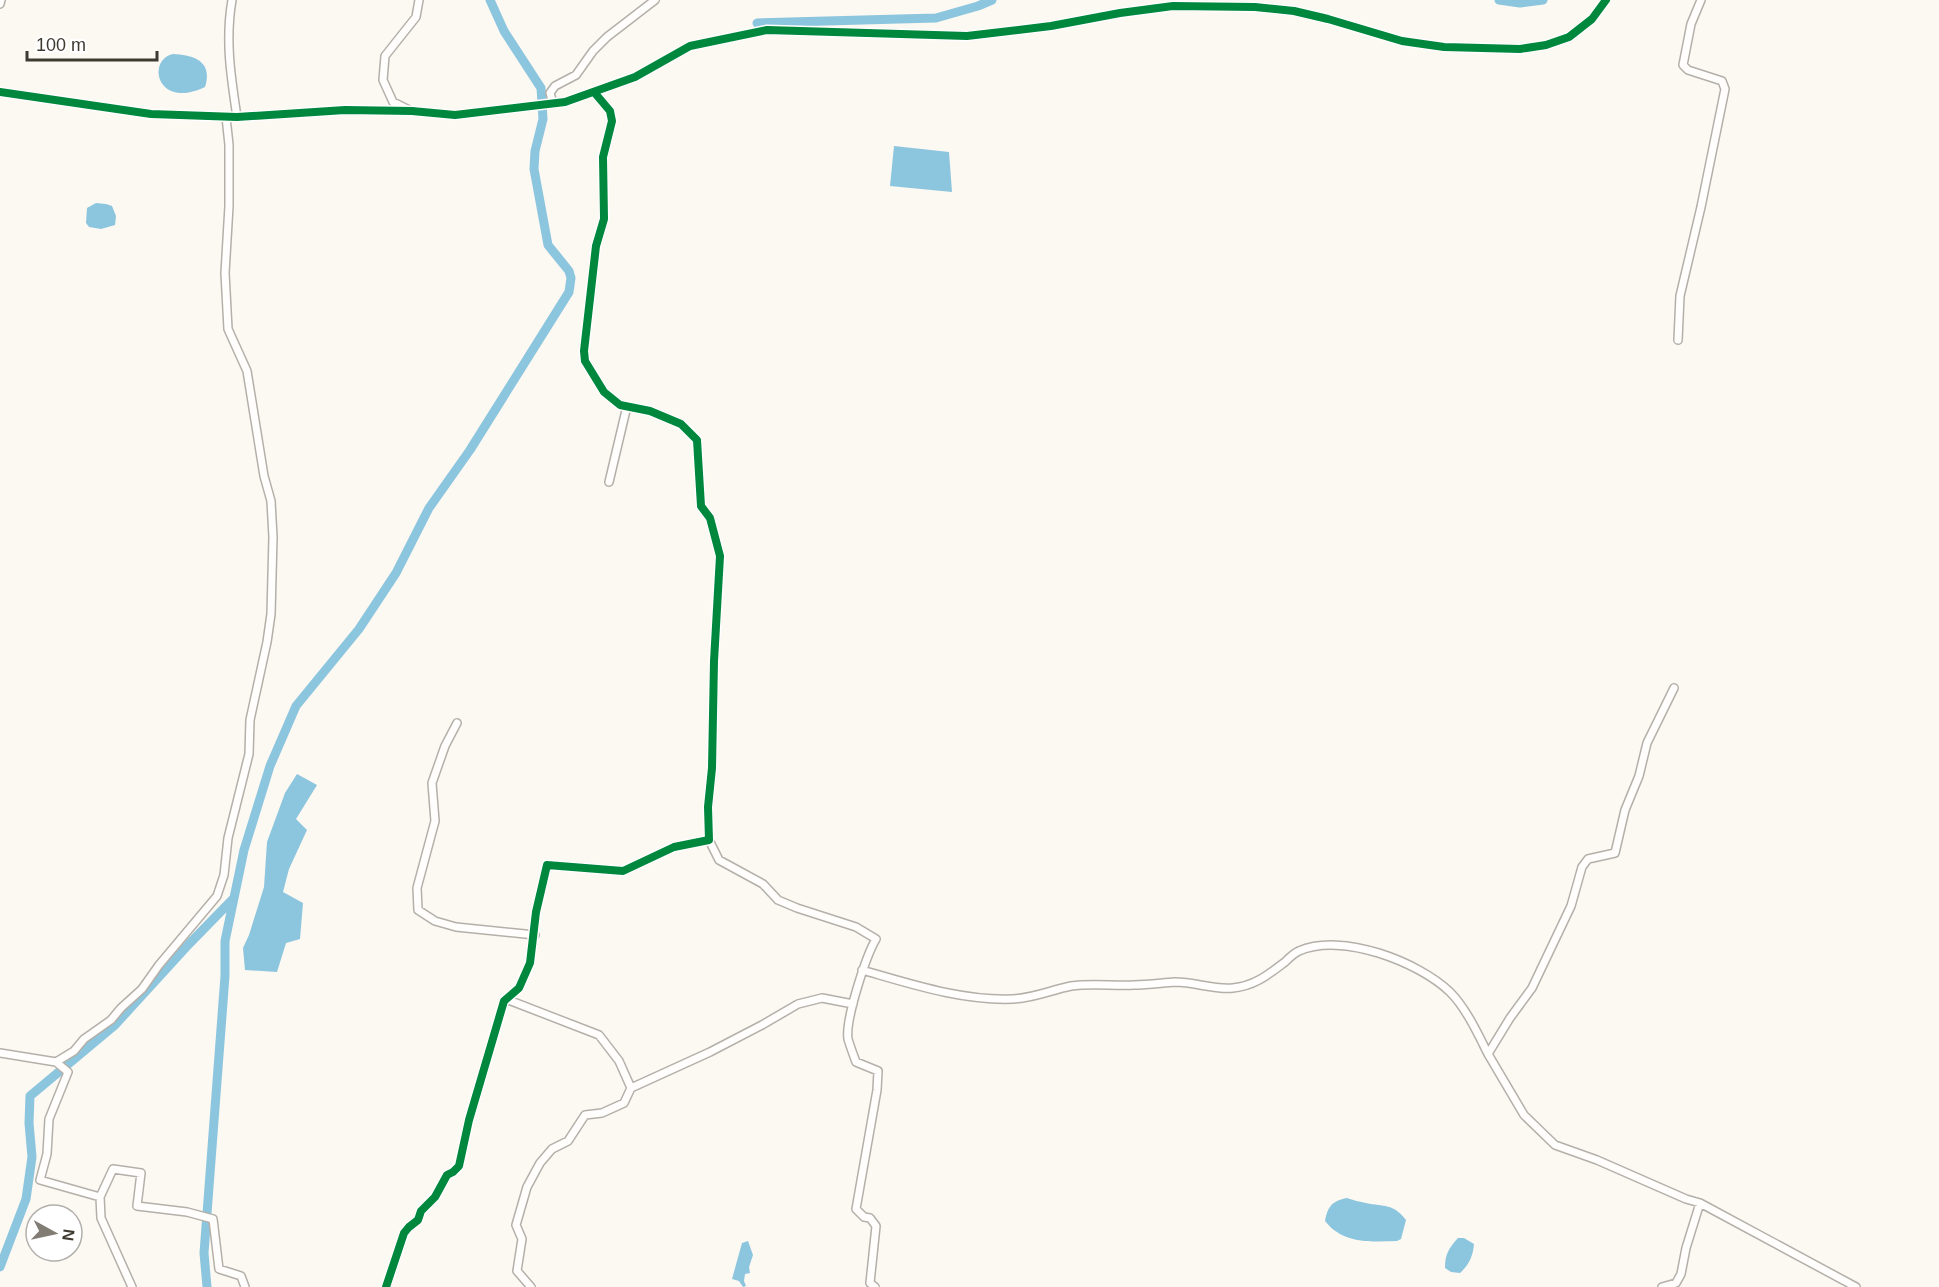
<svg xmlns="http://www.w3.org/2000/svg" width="1939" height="1287" viewBox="0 0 1939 1287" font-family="Arial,sans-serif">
<rect width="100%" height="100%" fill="#fcf8f2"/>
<path fill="#8cc5de" d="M173,54C195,55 213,62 205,87C157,110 146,60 173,54Z
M894,146L949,152L952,192L890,186Z
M96,203L106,204L112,206L116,216L115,225L101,229L89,227L86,223L87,208Z
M297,774L317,785L296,819L307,830L289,869L283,892L303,903L300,939L286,943L277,972L245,970L243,948L249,935L264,887L267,842L285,793Z
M1347,1198C1353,1200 1360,1202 1366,1203C1384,1207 1393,1203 1406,1220L1401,1239L1397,1241C1370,1242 1343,1244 1325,1221C1328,1206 1332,1201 1347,1198Z
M1458,1238H1464L1474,1244C1473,1256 1469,1265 1460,1273L1451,1272L1445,1268C1445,1254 1449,1248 1458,1238Z
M748,1241L753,1255L749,1267L750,1273L745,1274L744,1281L746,1286L743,1287L739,1281L732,1279L742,1243Z"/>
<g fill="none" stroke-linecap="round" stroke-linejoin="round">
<path stroke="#8cc5de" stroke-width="9" d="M1499,0L1520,3L1543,0
M757,23L936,18L978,6L992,0
M0,1267L26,1199L32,1157L29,1123L30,1096L115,1025L189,944L233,899
M207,1287L204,1253L225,976V941L244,850L270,766L296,706L359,629L396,573L429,508L470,450L569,292L571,278L569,271L548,245L534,169L535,151L543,119L541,88L504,31L490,0"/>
<g stroke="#b4b0a9" stroke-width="10">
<path id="minor" d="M232,0C225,41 231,77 237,117
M0,4L1,0
M0,92L151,114L237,117L345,110L412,111L455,115L565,102L635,77L690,46L767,30L967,36L1051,26L1120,13L1173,6L1255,7L1294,11L1328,19L1402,41L1444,47L1520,49L1546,45L1569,37L1592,19L1606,0
M553,103L550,93L555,86L576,75L593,51L607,37L655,0
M409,110L393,102L383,80L385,56L416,17L419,0
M1678,340L1680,296L1701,207L1725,89L1722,81L1688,70L1683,65L1691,24L1701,0
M609,482L627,406
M1674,688L1647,743L1639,776L1625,810L1615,853L1588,859L1582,867L1571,906L1532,988L1510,1018L1488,1054L1524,1115L1555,1145L1597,1160L1686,1199L1700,1203L1856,1287
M457,723L445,746L432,783L435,821L417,888L418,910L435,921L456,927L535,935
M709,840L719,860L763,884L778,900L797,908L856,927L876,939C866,956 845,1020 848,1039C850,1046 853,1054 856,1062L878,1071L877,1090L856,1209L864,1217L870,1218L876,1226L870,1283L875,1287
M862,970C911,984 962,1001 1013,999C1034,998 1051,990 1071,986C1091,983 1113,986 1134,985C1148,985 1161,983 1175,982C1195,982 1214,990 1233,988C1255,986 1269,974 1285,962C1289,958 1294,953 1299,951C1342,932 1419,962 1450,992C1466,1008 1478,1034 1488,1054
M506,999L599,1035L619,1061L631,1088
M0,1053L56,1062L68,1072L49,1119L47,1154L40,1180L100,1197L101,1218L132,1287
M56,1062L74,1051L84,1039L111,1020L121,1008L142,989L159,965L217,896L224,875L228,838L249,754L250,720L267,642L271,614L273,537L271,501L264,476L247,371L228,329L225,273L229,206V145L226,117
M100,1197L113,1169L141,1173L137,1206L187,1212L213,1219L219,1269L241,1276L245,1287
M386,1287L404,1233L409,1227L418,1220L421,1211L435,1197L447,1175L453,1172L459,1166L469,1120L504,1001L519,988L530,963L536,912L547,865L623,871L674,847L709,840L708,807L712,768L714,661L720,556L710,518L701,506L697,440L681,424L650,411L620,405L604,392L585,361L584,351L596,246L604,219L603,157L612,121L610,111L594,92
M531,1287L517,1271L522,1239L516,1225L527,1187L540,1163L552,1149L568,1141L585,1115L602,1113L624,1103L631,1088L710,1052L762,1025L798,1004L822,998L853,1004
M1662,1287L1676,1283L1681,1274L1686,1248L1700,1203"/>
</g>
<use href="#minor" stroke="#fffefd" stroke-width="7"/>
<g stroke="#fff" stroke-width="11">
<path id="cycleway" d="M0,92L151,114L237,117L345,110L412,111L455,115L565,102L635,77L690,46L767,30L967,36L1051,26L1120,13L1173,6L1255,7L1294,11L1328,19L1402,41L1444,47L1520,49L1546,45L1569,37L1592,19L1606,0
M386,1287L404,1233L409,1227L418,1220L421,1211L435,1197L447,1175L453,1172L459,1166L469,1120L504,1001L519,988L530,963L536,912L547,865L623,871L674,847L709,840L708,807L712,768L714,661L720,556L710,518L701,506L697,440L681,424L650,411L620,405L604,392L585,361L584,351L596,246L604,219L603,157L612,121L610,111L594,92"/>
</g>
<use href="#cycleway" stroke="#00873e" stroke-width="8"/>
</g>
<g transform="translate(54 1233) rotate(98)"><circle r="28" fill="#ffffff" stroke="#b2b0ac" stroke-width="1.5"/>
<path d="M0-4.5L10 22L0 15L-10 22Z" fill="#817c74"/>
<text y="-9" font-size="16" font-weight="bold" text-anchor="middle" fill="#3f3a30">N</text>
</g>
<path d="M27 51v9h130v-9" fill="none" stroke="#3f3a30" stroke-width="3"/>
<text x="36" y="51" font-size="18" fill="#3f3a30" stroke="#ffffff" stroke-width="4.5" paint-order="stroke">100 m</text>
</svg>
